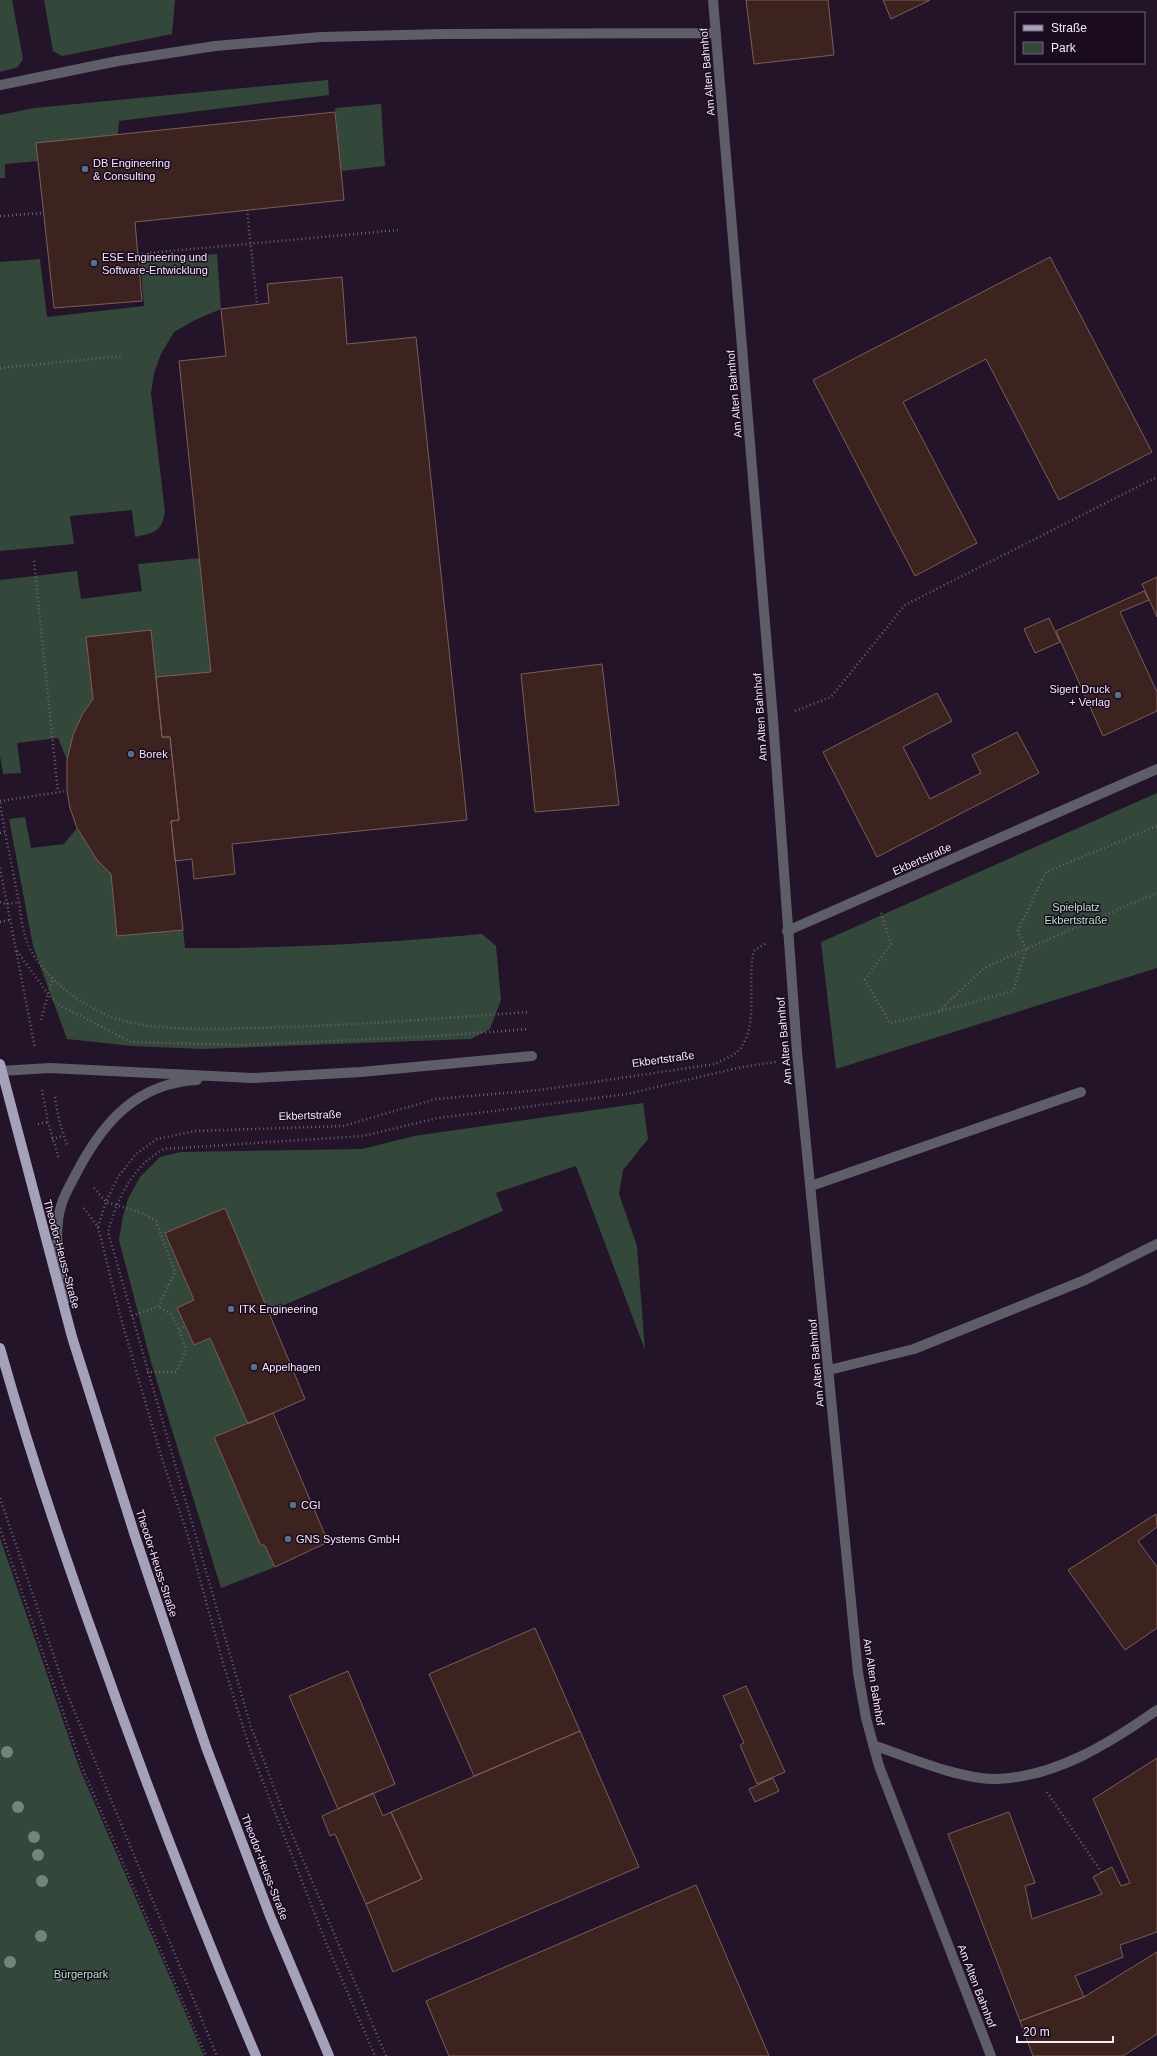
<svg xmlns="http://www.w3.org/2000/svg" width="1157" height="2056" viewBox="0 0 1157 2056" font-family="Arial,sans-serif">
<rect width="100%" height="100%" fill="#231429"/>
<path fill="#33483b" d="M0,0H12L23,59L18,67L0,72Z
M44,0H175L172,34L62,56L53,51Z
M328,80L329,95L119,121L118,135L39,161L5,164V178H0V115L34,108Z
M381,104L385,166L341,171L335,108Z
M217,254L221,309L195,320L174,332L161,354L154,373L151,393L165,512C161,533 155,532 135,537L132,510L70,516L74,544L0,551V262L40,259L47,317L144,306L140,260Z
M200,558L211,672L156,677L151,631L93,699L82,715L73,735L67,760L58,738L17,743L21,773L3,774L0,756V580L77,571L81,599L142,591L138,564Z
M1157,793V968L836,1069L821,942Z
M25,817L31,848L64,844L77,828L97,860L111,874L118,936L183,930L185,948C284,949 383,943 482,934L496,946L501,1000L490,1029L471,1039L202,1049L132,1046L67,1039L33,946L9,819Z
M643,1103L648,1139L623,1170L619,1194L637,1246L645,1350L576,1166L496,1193L503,1211L268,1312L225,1208L165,1233L194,1300L177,1308L194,1345L210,1338L248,1424L214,1437L260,1544L265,1546L275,1567L221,1588L151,1362L119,1240L123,1216L128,1199L140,1177L160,1157L181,1152L362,1149L414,1136Z
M0,1538L79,1767L204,2056H0Z"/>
<path fill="#3d2320" stroke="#7f5d58" d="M746,0H828L834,55L754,64Z
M883,0H930L891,19Z
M335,112L344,200L135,222L142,301L54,308L36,143Z
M1050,257L1152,452L1059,500L986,359L903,402L977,543L915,576L813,380Z
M342,277L347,344L416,337L467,820L232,844L235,874L194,879L192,859L175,861L171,821L179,820L170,737H162L156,677L211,672L179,361L226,356L221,309L269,303L267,284Z
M1157,577V617L1142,584Z
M1144,591L1149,600L1120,612L1157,692V711L1103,736L1056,631Z
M1049,618L1060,642L1035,653L1024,629Z
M151,630L162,737H170L179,820L171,821L183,930L117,936L111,874L97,860L77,828L70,808L67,791V760L73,735L82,715L93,699L86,637Z
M602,664L619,805L535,812L521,674Z
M937,693L952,721L903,747L930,799L981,773L972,755L1017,732L1039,773L877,857L823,752Z
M225,1208L305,1399L248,1424L210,1338L194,1345L177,1308L194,1300L165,1233Z
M273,1413L328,1542L275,1567L265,1546L260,1544L214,1437Z
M1156,1514L1157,1527L1138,1541L1157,1567V1628L1125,1650L1068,1570Z
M535,1628L580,1731L474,1776L429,1674Z
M348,1671L395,1784L338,1809L289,1696Z
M746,1686L785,1772L757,1784L740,1745L744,1743L723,1696Z
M580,1731L639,1867L393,1972L366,1904L422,1879L391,1812Z
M1157,1758V1932L1120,1945L1123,1957L1075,1976L1084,1997L1020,2021L948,1834L1009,1812L1035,1883L1025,1886L1032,1919L1102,1894L1093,1877L1112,1867L1121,1886L1130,1883L1093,1799Z
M773,1778L779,1791L755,1802L749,1789Z
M373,1793L383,1816L391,1812L422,1879L366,1904L335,1834L330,1836L322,1816Z
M696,1885L769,2056H449L426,2001Z
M1157,1952V2034L1123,2056H1033L1020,2021L1084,1997Z"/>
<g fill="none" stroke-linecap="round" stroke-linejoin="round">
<path stroke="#6d6073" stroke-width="2.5" stroke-dasharray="1 3" stroke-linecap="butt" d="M247,210L257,303
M0,216L44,213
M138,254L398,230
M0,368L123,356
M34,561L58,792
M795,711L831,697L905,605L1157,477
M0,801L67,791
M0,803L5,832
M0,833L5,832L19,902
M0,868L35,1048
M0,902L6,904L19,902C21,917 23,935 30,949C46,978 77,1002 107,1015C144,1032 212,1029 253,1028C345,1026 436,1019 528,1012
M881,913L891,944L865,980L890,1023L938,1012L1013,991L1026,949L1157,893
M0,922L10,920
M17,951L48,994L59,1005L131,1042L243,1045L438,1036L529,1029
M939,1011L984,968L1026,949L1018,931L1046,872L1157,826
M41,1020L53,977
M42,1090L48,1122L59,1159
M55,1097L59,1120L67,1145
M38,1124L48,1122
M52,1139L63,1136
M94,1188L106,1202L142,1213L156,1221L175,1272L158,1307L131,1316
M84,1208L98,1227L122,1322L162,1459L188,1536L224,1666L249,1746L327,1945L375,2056
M98,1227L106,1202L118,1177L136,1154L157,1139L195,1131L343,1126L436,1099L540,1090L715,1064C722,1060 734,1056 739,1050C760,1026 746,982 754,951L766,943
M179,1329L185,1326
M147,1372H176L186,1350L179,1329L170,1313L158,1307
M0,1498L64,1686L217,2056
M0,1528L82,1767L206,2056
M1047,1792L1102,1873
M386,2056L289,1827L251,1727L108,1232C117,1199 132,1166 164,1149L363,1136L438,1118L627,1094L742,1067L776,1062"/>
<path stroke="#5e5e69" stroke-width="10" d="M713,0L773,719L797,1052L858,1673L866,1718L879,1766L991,2056
M0,85L118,61L215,46L321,37L443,34L716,33
M787,931L1157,769
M0,1071L50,1068L252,1078L361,1072L532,1056
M811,1186L1081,1092
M66,1299C61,1270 52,1236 61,1206C64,1194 72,1182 78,1170C104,1121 138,1083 197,1080
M829,1370L914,1349L1085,1280L1157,1244
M873,1745C908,1757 961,1780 997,1779C1056,1777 1110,1743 1157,1710"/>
<path stroke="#a3a2ba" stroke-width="10" d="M0,1064L72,1337L135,1536L206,1747L270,1916L329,2056
M0,1348C28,1447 61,1546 96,1643C145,1782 198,1920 256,2056"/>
</g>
<g fill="#6f857d">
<circle cx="7" cy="1752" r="6"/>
<circle cx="18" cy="1807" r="6"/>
<circle cx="34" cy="1837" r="6"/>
<circle cx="38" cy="1855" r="6"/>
<circle cx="42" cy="1881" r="6"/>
<circle cx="41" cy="1936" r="6"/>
<circle cx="10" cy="1962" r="6"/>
<circle cx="59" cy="1975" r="6"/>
</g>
<g fill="#5c6f8a" stroke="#1a0b20" stroke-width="1.5">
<circle cx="85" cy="169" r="4"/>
<circle cx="94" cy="263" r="4"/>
<circle cx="1118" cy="695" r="4"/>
<circle cx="131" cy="754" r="4"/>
<circle cx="231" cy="1309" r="4"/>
<circle cx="254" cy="1367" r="4"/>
<circle cx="293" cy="1505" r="4"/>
<circle cx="288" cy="1539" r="4"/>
</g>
<g text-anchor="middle" stroke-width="3" stroke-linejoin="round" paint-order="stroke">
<g font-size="11" fill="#f4e9f9" stroke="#1a0b20">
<text transform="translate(707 72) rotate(-95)" y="4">Am Alten Bahnhof</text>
<text transform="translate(734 394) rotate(-95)" y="4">Am Alten Bahnhof</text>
<text transform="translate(760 717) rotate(-94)" y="4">Am Alten Bahnhof</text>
<text transform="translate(922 859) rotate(-24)" y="4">Ekbertstraße</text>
<text transform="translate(784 1041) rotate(-95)" y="4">Am Alten Bahnhof</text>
<text transform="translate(663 1059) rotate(-8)" y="4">Ekbertstraße</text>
<text transform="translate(310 1115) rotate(-2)" y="4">Ekbertstraße</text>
<text transform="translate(62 1254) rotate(75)" y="4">Theodor-Heuss-Straße</text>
<text transform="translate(816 1363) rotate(-95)" y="4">Am Alten Bahnhof</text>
<text transform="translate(157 1563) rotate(72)" y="4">Theodor-Heuss-Straße</text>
<text transform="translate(874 1682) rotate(81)" y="4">Am Alten Bahnhof</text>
<text transform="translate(265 1867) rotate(69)" y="4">Theodor-Heuss-Straße</text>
<text transform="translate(977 1986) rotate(69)" y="4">Am Alten Bahnhof</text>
</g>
<g font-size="11" fill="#f4e9f9" stroke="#1a0b20" text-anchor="start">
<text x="93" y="167">DB Engineering<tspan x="93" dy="13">&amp; Consulting</tspan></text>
<text x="102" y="261">ESE Engineering und<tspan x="102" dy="13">Software-Entwicklung</tspan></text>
<text x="1110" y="693" text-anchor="end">Sigert Druck<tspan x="1110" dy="13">+ Verlag</tspan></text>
<text x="139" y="758">Borek</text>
<text x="239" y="1313">ITK Engineering</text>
<text x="262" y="1371">Appelhagen</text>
<text x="301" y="1509">CGI</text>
<text x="296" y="1543">GNS Systems GmbH</text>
</g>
<g font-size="11" fill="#ade1c1" stroke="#1a0b20">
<text x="1076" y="911">Spielplatz<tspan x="1076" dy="13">Ekbertstraße</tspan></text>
<text x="81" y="1978">Bürgerpark</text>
</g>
</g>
<rect x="1015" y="12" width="130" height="52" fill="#1a0b20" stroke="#716477"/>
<rect x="1023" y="25" width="20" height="6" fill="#a3a2ba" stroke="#716477"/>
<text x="1051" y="32" font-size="12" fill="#f4e9f9">Straße</text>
<rect x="1023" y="42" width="20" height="12" fill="#33483b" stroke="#716477"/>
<text x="1051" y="52" font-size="12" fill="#f4e9f9">Park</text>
<path d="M1017 2036v6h96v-6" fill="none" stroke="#f4e9f9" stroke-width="2"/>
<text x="1023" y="2036" font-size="12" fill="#f4e9f9" stroke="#1a0b20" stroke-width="3" paint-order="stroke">20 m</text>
</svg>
